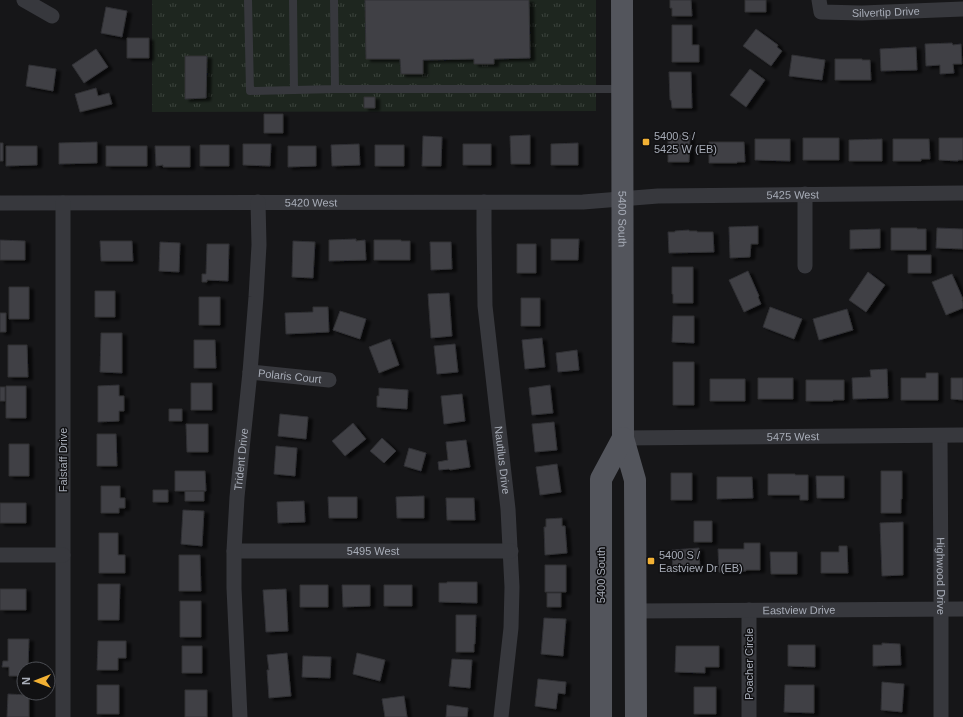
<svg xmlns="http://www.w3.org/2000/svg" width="963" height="717" viewBox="0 0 963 717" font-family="Helvetica,sans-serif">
<defs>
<pattern id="grass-tufts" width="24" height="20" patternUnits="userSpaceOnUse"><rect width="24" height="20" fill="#1e261f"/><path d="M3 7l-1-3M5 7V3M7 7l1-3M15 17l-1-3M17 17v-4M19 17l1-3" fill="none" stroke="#3c433d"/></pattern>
<filter id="shadow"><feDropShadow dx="4.5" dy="2.5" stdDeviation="1" flood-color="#0009"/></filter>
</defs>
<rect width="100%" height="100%" fill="#161618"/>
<path fill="url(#grass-tufts)" d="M152,0H596V111L152,112Z"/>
<path fill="#404145" stroke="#303034" filter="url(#shadow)" d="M365,0H529L530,58L494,59V64H474V59L423,60V74H401L400,59H366Z
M670,0H691L692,16H672V8H670Z
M745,0H766V12H745Z
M106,7L127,11L122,37L101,33Z
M672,25H692V45H699V62H672Z
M756,29L778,45L777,47L782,51L771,66L743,46Z
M127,38H149V58H127Z
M952,43L953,45L961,44L962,64H953L954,73L940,74V65L926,66L925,44Z
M916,47L917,70L881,71L880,49Z
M96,49L108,67L84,83L72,65Z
M792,55L825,60L822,80L789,76Z
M185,56H207L206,98L185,99Z
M835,59H862V60H870L871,80H835Z
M29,65L56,69L53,91L26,86Z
M750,69L765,80L746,107L730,95Z
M669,72H691L692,108H672L671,100H670Z
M96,88L98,96L109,93L112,104L80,112L75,94Z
M364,97H375V108H364Z
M264,114H283V133H264Z
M530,135V164H511L510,136Z
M668,135H690L689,162H668Z
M423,136L442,137L441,166H422Z
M803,138H839V160H803Z
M939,138H963V160H958V161L939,160Z
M755,139H790V161L755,160Z
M882,139V161H849V140Z
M893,139H929L930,159H921V161H893Z
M97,142V163L59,164V143Z
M709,142H744L745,162H737V163H709Z
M0,143H3V161H0Z
M578,143V165H551V144Z
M243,144H271L270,166L243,165Z
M359,144L360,165L332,166L331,145Z
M463,144H491V165H463Z
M200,145H229V166H200Z
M375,145H404V166H375Z
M6,146H37V165L6,166Z
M106,146H147V166H106Z
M155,146H190V167H163V165L156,166Z
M288,146H316V166L288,167Z
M758,226V244H751L750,257L730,258L729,227Z
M891,228H917V229H926V250H891Z
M937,228L963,229V249L936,248Z
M880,229V248L850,249V230Z
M689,230V231H697V232H713L714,252L669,253L668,232H675V231Z
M356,239V241L365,240L366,260L329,261V240Z
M551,239H579L578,260H551Z
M0,240L25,241V260H0Z
M374,240H401V241H410V260H374Z
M100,241H132L133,261H101Z
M293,241L315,242L313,278L292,277Z
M160,242L180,243L179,272L159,271Z
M430,242H451L452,269L431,270Z
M207,244H229L228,281L207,280V282H202V274H206Z
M517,244H536V273H517Z
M908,255H931V273H908Z
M672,267H693V303H673V294H672Z
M748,271L759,296L758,297L761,304L744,312L729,280Z
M868,272L885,285L866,312L849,300Z
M952,274L963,299L962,300L963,303V308L946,315L932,282Z
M9,287H29V319H9Z
M95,291H115V317H95Z
M449,293L452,336L431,338L428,294Z
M199,297H220V325H199Z
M521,298H540V326H521Z
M313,307H328L329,332L286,334L285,313L313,312Z
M770,307L802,319L794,339L763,327Z
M847,309L853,330L819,340L813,319Z
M340,311L366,319L360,339L333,330Z
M0,313H6V332H0Z
M673,316H694V343L672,342Z
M101,333H122V373L100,372Z
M542,338L545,367L525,369L522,340Z
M390,339L399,365L379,373L369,347Z
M194,340H215L216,368H194Z
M455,344L458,372L437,374L434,346Z
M8,345H27L28,377H8Z
M577,350L579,370L558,372L556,353Z
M673,362H694V405H673Z
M887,369L888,398L853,399L852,378L871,377L870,370Z
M926,373H938V400H901V378H926Z
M758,378H793V399H758Z
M951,378H963V400L951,399Z
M710,379H745V401H710Z
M806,380H844V400H833V401H806Z
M191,383H212V410H191Z
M119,385V396H124V411H119V421L98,422V386Z
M550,385L553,413L532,415L529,388Z
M6,386H26V418H6Z
M0,387H5V401H0Z
M379,388L408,390L407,409L377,407V396H379Z
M462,394L465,421L444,424L441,396Z
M169,409H182V421H169Z
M280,414L308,417L306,439L278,436Z
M554,422L557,450L535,452L532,424Z
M353,423L366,439L345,456L332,441Z
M186,424H208V452H187Z
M97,434H116L117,466H97Z
M382,438L396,451L384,463L370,451Z
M466,440L470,467L450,470L449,469L439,470L438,462L448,460L446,442Z
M9,444H29V476H9Z
M276,446L297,448L295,476L274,474Z
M409,448L426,453L421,471L404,466Z
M557,464L561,492L540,495L536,467Z
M175,471H205L206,491H175Z
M881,471H902V499H901V513H881Z
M671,473H692V500H671Z
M768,474H795V475H808V500H800V495H768Z
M816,476H844V498H817Z
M717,477H752L753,498L717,499Z
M101,486H120V498H125V508H119V513H101Z
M153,490H168V502H153Z
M185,491H204V501H185Z
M424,496V518H397L396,497Z
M328,497H357V518H329Z
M446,498H474L475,520H447Z
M304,501L305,522L278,523L277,502Z
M0,503H26V523H0Z
M183,510L204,511L202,546L181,544Z
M562,518V526H565L567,553L545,555L544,527H546V519Z
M694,521H712V542H694Z
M903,522V575L882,576L880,523Z
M99,533H118V555H125V573H99Z
M744,543H760V570H746V571L719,572L718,549H744Z
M839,546H847L848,573H821V552H839Z
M699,548L700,570L673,572L672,550Z
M770,552H797V574H771Z
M179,555H200L201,591H179Z
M545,565H566V592H545Z
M447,582H477V603L439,602V583H447Z
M98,584H120L119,620H98Z
M300,585H328V607H300Z
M342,585H370V606L343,607Z
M384,585H412V606H384Z
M0,589H26V610H0Z
M286,589L288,631L266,632L263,590Z
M547,593H561V607H547Z
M180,601H201V637H180Z
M456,615H476L475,644H474V652H456Z
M544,618L566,619L563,656L541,654Z
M8,639H29L28,669H24V676H9V667H2L3,661H8Z
M98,641H126V658H118V670H97Z
M882,643L900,644L901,665L873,666V645H882Z
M788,645H815V667L788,666Z
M182,646H202V673H182Z
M676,646H719V667H705V673L675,672Z
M287,653L291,696L269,698L267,670H269L267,655Z
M357,653L385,660L380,681L353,674Z
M303,656L331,657L330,678L302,677Z
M452,659L472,660L470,688L449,686Z
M538,679L566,682L565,694L558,693L556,709L535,706Z
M882,682L904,684L902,712L881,710Z
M97,685H119V714H97Z
M785,685H814V713L784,712Z
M694,687H716V714H694Z
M185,690H207V717H185Z
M8,694L29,695V717H7Z
M404,696L407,717H385L382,699Z
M447,705L468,708L467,717H446Z"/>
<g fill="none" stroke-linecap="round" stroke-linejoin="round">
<path stroke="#37383d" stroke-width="8" d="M248,0L250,91L335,89
M293,0L294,90
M334,0L335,89H621"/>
<g stroke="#37383d" stroke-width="15">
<path d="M24,0L52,16"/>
<path id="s1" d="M819,0L821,12L862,13L963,9"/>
<path d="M805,194V266"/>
<path id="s2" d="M484,202V232L485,306L508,509L512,587L511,628L501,717"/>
<path id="s3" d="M0,203L583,202L658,196L963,193"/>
<path d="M63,203V717"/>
<path id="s4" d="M250,372L329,380"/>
<path id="s5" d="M940,436L941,592V717"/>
<path id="s6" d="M623,438L963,435"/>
<path id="s7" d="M234,551H511"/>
<path d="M0,555H63"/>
<path d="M749,610V717"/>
<path id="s8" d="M636,611L963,609"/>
<path id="s9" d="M240,717L234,588V551L237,497L250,372L256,297L259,245L258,202"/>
</g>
<g stroke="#53555c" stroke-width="22">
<path id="s10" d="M622,0L623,438L635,480L636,717"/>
<path d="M601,717V479L623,438"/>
</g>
</g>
<g fill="#f2b134" stroke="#111113" stroke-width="1.5">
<rect x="642" y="138" width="8" height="8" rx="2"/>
<rect x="647" y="557" width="8" height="8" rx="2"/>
</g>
<g text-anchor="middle" stroke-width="3" stroke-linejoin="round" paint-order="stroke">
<g font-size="11" fill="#a8adb8" stroke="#111113">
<text dy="4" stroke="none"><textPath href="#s1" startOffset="77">Silvertip Drive</textPath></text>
<text dy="4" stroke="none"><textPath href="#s3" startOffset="793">5425 West</textPath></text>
<text dy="4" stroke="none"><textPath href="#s3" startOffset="311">5420 West</textPath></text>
<text dy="4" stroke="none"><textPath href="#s10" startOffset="219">5400 South</textPath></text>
<text dy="4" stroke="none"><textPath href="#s4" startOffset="40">Polaris Court</textPath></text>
<text dy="4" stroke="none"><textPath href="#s6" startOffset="170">5475 West</textPath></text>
<text transform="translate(63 460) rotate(-90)" y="4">Falstaff Drive</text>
<text dy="4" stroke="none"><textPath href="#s9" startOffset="258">Trident Drive</textPath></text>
<text dy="4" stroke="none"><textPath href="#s2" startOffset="259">Nautilus Drive</textPath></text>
<text dy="4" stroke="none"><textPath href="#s7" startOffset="139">5495 West</textPath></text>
<text transform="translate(601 575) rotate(-90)" y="4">5400 South</text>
<text dy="4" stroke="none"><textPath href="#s5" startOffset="140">Highwood Drive</textPath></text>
<text dy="4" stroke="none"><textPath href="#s8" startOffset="163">Eastview Drive</textPath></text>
<text transform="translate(749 664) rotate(-90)" y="4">Poacher Circle</text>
</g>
<g font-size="11" fill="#a8adb8" stroke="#111113" text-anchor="start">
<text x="654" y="140">5400 S /<tspan x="654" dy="13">5425 W (EB)</tspan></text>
<text x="659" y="559">5400 S /<tspan x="659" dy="13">Eastview Dr (EB)</tspan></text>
</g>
</g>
<g transform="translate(36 681) rotate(270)"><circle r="19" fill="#111113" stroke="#4d4f55"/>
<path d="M0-3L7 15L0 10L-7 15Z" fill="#f2b134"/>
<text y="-6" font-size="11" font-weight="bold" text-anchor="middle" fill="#a8adb8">N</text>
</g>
</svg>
